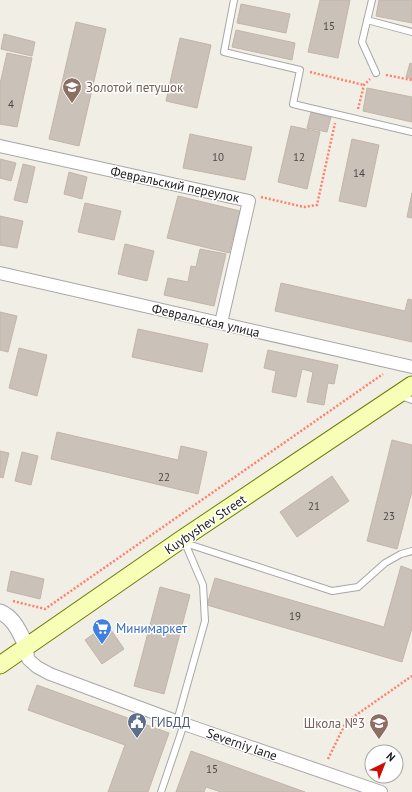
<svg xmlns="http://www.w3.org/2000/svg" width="412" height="792" viewBox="0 0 412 792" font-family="'PT Sans',sans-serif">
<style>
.building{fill:#cac1b8;stroke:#c4b5a7}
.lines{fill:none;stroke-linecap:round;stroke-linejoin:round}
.service-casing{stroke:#a7a7a7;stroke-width:8}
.minor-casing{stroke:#a7a7a7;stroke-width:14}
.tertiary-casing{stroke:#a7a7a7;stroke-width:17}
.secondary-casing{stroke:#6a7e00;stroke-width:19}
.path{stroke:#ff8169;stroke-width:2.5;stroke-dasharray:2 2;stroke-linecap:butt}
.service{stroke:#fff;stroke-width:6}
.minor{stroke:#fff;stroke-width:12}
.tertiary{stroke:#fff;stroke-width:15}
.secondary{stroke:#f7ffb6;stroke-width:17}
.labels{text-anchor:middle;stroke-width:3;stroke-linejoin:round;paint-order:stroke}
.number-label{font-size:11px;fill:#4a4846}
.education-label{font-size:13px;fill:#785e54;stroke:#fff;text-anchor:start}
.street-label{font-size:13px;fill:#202020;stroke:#fff}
.shop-label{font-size:13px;fill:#366cbe;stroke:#fff;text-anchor:start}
.service-label{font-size:13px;fill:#4e5e75;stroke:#fff;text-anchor:start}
</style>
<rect width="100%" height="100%" fill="#f1eee6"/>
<!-- building -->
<path class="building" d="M320,0H350L338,58L308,52Z
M379,0H412V23L376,16Z
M241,4L290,14L286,33L237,23Z
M76,22L106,29L79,146L49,139Z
M236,30L295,43L292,60L232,47Z
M4,34L35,42L32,56L1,49Z
M180,38L211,45L197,108L166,101Z
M7,53L32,58L17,127L0,124V84Z
M410,63L412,64V79L406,77Z
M367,88L412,97V122L363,111Z
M311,112L331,117L327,132L307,128Z
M291,126L320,132L307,189L278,182Z
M190,134L252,147L245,180L183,168Z
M352,139L379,145L366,207L339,201Z
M0,159L16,163L11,181L0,178Z
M23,164L35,167L27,203L14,200Z
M69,172L87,177L82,199L64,194Z
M412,193V218L407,217Z
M178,196L240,211L229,253L167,238Z
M85,203L121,211L114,240L78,232Z
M0,216L23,221L17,248L0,245Z
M125,244L154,251L147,281L118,274Z
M200,249L226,254L214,306L164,295L168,278L188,282L191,266L196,267Z
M281,283L405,311L408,299L412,300V342L275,311Z
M0,312L17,316L8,352L0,350Z
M138,329L208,344L202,372L132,357Z
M19,348L47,355L37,396L9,388Z
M268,350L338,365L334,384L328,383L324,405L307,402L313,372L302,369L296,397L272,392L276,371L264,368Z
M57,432L178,460L181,446L207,452L198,494L51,459Z
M392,440L412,445V491L397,549L367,541Z
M0,451L9,453L3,478L0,477Z
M22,452L38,456L31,485L15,481Z
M332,476L349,501L297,537L280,512Z
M401,566L412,570V628L402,662L207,605L215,578L384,627Z
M11,571L44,579L40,599L7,591Z
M160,587L190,595L164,694L134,686Z
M107,624L124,649L102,664L85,640Z
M37,685L169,733L148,792H108L125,745L28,710Z
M191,751L305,792H221L206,787L204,792H176Z"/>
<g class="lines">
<!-- service casing -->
<g class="service-casing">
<path id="service" d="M234,0L224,52L300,70L293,104L412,132
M372,0L362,42L376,73
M367,20L412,32
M400,396L412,400
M185,543L332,591L358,587L385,563L401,554L412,551
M177,721L205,621L203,585L185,543
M161,792L184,724"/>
</g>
<!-- minor casing -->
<g class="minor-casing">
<path id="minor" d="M0,146L249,201L221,323
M0,273L412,367
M27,647L28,659L37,667L50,674L184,724L381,792"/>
</g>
<!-- tertiary casing -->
<g class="tertiary-casing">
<path id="tertiary" d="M0,612C15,618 20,634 27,647"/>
</g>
<!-- secondary casing -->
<g class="secondary-casing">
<path id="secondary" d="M0,665L182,539L412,385"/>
</g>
<!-- path -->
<path class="path" d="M310,72L364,85
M386,75L412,80
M358,109L364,85L370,79
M261,197L304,207L317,205L335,123
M13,601L45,609L383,374
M328,759L346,722L412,676"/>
<!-- service -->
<use href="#service" class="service"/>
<!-- minor -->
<use href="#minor" class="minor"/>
<!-- tertiary -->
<use href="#tertiary" class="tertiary"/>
<!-- secondary -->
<use href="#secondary" class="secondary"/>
</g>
<!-- icons -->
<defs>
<g id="school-pin" transform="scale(1)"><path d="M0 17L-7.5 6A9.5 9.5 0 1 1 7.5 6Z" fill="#8d6e63" stroke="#fff"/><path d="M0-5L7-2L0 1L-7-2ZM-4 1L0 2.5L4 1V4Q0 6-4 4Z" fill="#fff"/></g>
<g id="supermarket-pin" transform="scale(1)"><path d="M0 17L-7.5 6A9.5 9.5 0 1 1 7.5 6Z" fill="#3f7fe0" stroke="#fff"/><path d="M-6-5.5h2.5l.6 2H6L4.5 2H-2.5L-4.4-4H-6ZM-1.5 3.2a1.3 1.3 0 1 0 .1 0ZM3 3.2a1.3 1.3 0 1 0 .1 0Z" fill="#fff"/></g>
<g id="civic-pin" transform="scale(1)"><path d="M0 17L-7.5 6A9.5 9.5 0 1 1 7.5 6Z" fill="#5c6f8a" stroke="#fff"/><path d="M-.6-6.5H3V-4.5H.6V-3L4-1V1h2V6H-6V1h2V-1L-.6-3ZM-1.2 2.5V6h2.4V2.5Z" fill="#fff"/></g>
</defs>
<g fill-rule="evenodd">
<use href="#school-pin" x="72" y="87"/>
<use href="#supermarket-pin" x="102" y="628"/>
<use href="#civic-pin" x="137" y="722"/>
<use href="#school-pin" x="379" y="723"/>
</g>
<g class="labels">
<!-- number labels -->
<g class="number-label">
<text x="329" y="30">15</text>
<text x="11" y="108">4</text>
<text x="218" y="161">10</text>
<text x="299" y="161">12</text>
<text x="359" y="177">14</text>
<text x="164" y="481">22</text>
<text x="314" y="510">21</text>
<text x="389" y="520">23</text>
<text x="295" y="620">19</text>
<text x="212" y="773">15</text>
</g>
<!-- education labels -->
<g class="education-label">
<text x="86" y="92">Золотой петушок</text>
<text x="365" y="728" text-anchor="end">Школа №3</text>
</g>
<!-- street labels -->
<g class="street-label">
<text transform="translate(175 184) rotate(12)" y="5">Февральский переулок</text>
<text transform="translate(206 320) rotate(13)" y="5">Февральская улица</text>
<text transform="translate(205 524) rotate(-34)" y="5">Kuybyshev Street</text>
<text transform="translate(242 744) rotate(19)" y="5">Severniy lane</text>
</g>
<!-- shop labels -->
<g class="shop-label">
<text x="116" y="633">Минимаркет</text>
</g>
<!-- service labels -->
<g class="service-label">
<text x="151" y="727">ГИБДД</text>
</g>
</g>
<!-- north arrow -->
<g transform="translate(384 764) rotate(43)"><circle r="19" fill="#ffffff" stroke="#a6a6a6"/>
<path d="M0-3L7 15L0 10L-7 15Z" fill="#d00b00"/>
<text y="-6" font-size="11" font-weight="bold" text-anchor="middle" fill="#202020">N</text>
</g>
</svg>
